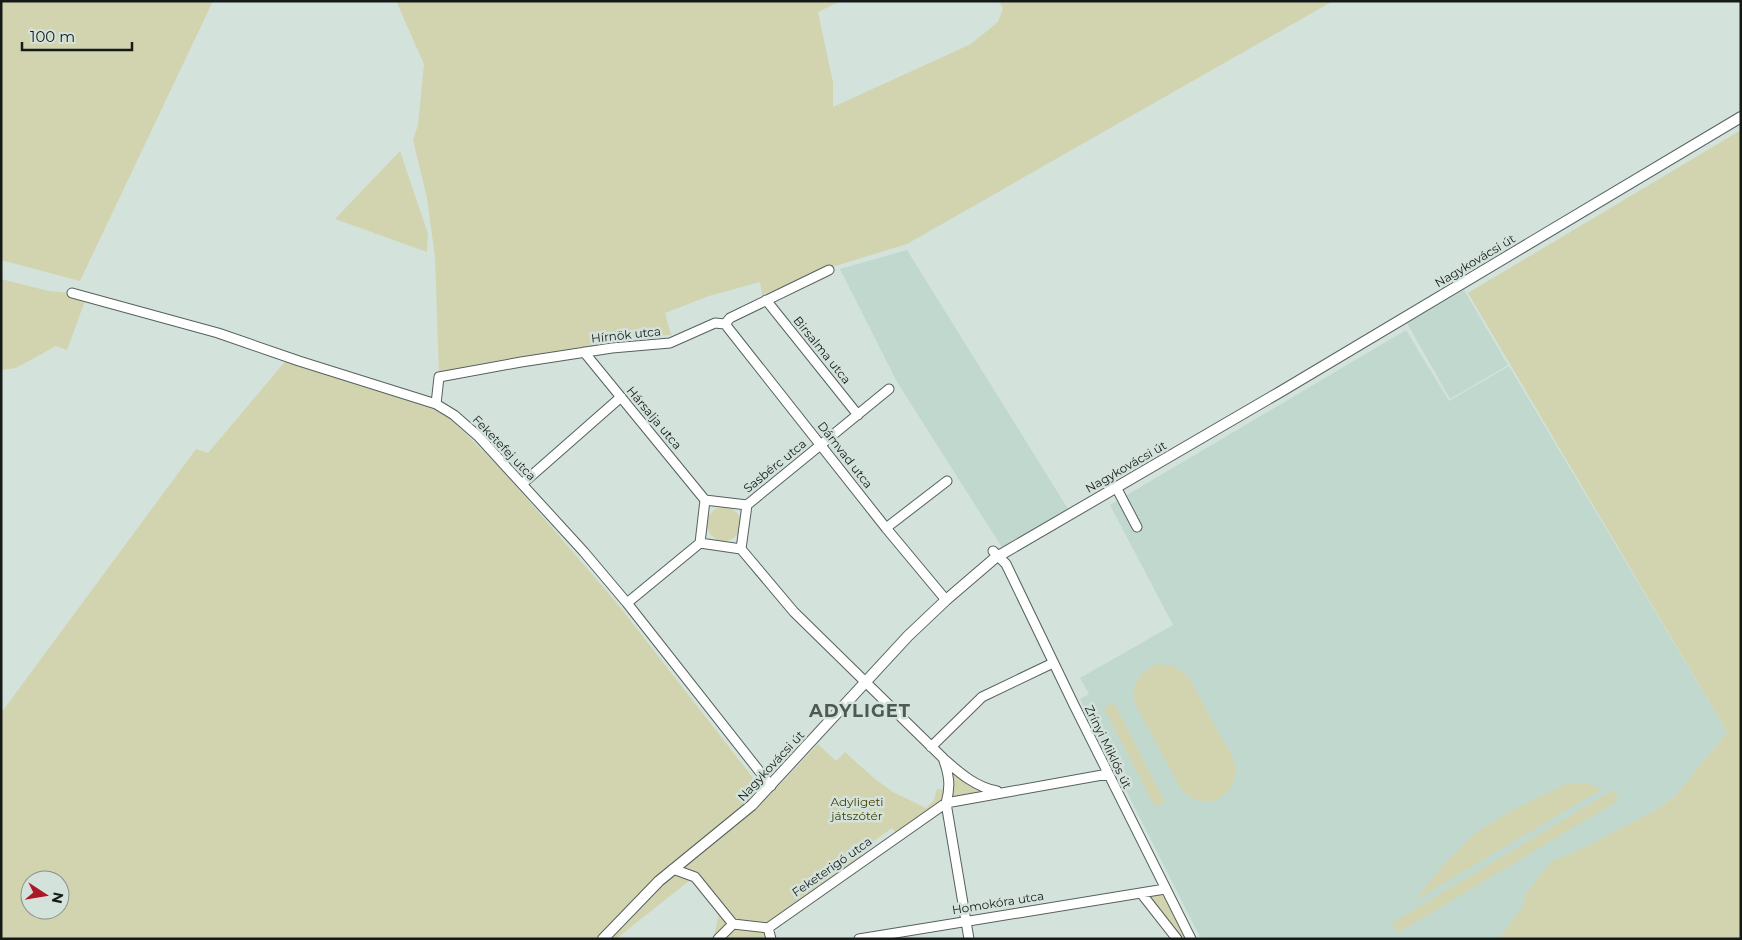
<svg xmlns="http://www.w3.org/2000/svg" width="1742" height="940" viewBox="0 0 1742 940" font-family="Montserrat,sans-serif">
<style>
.built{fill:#c1d8cf}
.green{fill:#d2d4b0;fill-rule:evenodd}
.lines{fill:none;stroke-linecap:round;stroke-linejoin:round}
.minor-casing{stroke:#55615c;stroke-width:11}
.tertiary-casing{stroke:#55615c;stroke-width:12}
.minor{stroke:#fff;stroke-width:9}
.tertiary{stroke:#fff;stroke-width:10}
.labels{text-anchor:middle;stroke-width:5;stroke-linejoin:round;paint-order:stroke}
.street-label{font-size:12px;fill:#151a18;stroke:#d4e2dc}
.park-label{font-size:12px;fill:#3e3f01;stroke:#d4e2dc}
.district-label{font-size:18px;font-weight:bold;letter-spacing:1px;fill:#4d5954;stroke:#d4e2dc}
</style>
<rect width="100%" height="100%" fill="#d4e2dc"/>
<!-- built -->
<path class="built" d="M907,250L1068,509L1003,549L897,382L840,269Z
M1464,290L1508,365L1450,399L1407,323Z
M1406,330L1449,401L1509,366L1727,732L1675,796L1654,811L1560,860L1501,939H1201L1080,699L1089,694L1080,678L1173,625L1110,505Z"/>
<!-- green -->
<path class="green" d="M1,1H213L80,281L1,260Z
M396,1H841L818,12L833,82V107L971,44L998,22L1003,8L999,1H1333L907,244L832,267L762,295L760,282L709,296L665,313L671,335L627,338L584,352L439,377L435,257L427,198L413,140L418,125L424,64Z
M1741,130V939H1500L1502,934L1524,905L1525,894L1552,861L1573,853L1654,811L1675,796L1727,732L1468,293Z
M400,151L428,234L427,252L335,219Z
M1,279L49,291L72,293L86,298L67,350L56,346L16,368L1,370Z
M288,358L436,404L503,471L616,602L768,797L818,744L836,761L845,752L875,779L893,792L926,808L934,800L937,789L945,790L944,796L940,801L896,833L892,828L859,852L863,857L768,923L734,919L694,877L616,939H1V713L196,449L208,453ZM30,880H60V910H30Z
M707 524a17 17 0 1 1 34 0a17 17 0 1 1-34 0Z
M1158,664C1172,664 1180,669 1190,679C1200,699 1211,718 1221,737C1225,745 1231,753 1234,761C1240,778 1229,797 1212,801C1200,804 1189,798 1181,789L1137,708C1128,687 1138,672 1158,664Z
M1114,703L1165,802L1155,807L1104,708Z
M953,772L982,790V792L981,793L952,799Z
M1569,783L1588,784L1602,789L1414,901C1434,876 1460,843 1486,826C1512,809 1541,796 1569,783Z
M1613,790L1619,800L1398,933L1392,923Z
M1165,892L1187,936L1180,938L1149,896Z
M719,913L728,924L715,938L714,937Z
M737,927L764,930L767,939H725Z"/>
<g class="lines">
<!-- minor casing -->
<g class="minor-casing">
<path id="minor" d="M72,293L218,333L299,361L436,404L454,415L478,436L584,552L627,603L771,786
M766,300L858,415
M725,324L886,528L946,600
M584,352L705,500
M436,404L439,377L521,362L612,348L670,343L715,323L725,324L730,318L829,270
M522,484L621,397
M1116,487L1137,527
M705,500L700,543L741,549
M705,500L747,505
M747,505L889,389
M886,528L947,481
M741,549L794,612L943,758C949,774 951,786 946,803L969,939
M741,549L747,505
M993,551L1006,564L1074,705L1191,939
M627,603L700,543
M931,747L982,697L1053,663
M945,760C961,774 976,787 997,791
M673,869L695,877L733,924
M1141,893L1177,939
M768,928L771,939
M718,939L733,924L768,928L946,803L1108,774
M859,939L1165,889"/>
</g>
<!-- tertiary casing -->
<g class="tertiary-casing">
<path id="tertiary" d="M603,939L659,881L752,805L908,636L946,600L995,558L1280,392L1741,117"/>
</g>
<!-- minor -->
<use href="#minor" class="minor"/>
<!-- tertiary -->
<use href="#tertiary" class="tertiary"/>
</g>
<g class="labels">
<!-- street labels -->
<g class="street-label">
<text transform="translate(1475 261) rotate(-31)" y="4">Nagykovácsi út</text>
<text transform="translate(626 335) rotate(-6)" y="4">Hírnök utca</text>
<text transform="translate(822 350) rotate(51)" y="4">Birsalma utca</text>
<text transform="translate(654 418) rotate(50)" y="4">Hársalja utca</text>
<text transform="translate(504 448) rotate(46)" y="4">Feketefej utca</text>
<text transform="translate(845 455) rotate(52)" y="4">Dámvad utca</text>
<text transform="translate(775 466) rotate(-39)" y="4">Sasbérc utca</text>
<text transform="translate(1126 467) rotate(-30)" y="4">Nagykovácsi út</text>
<text transform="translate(1108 747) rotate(64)" y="4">Zrínyi Miklós út</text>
<text transform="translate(771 766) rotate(-47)" y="4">Nagykovácsi út</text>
<text transform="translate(832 867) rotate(-35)" y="4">Feketerigó utca</text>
<text transform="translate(998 903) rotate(-9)" y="4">Homokóra utca</text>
</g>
<!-- park labels -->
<g class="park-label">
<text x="857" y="806">Adyligeti<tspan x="857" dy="14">játszótér</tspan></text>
</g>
<!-- district labels -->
<g class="district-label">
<text x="860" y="717">ADYLIGET</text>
</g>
</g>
<!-- border -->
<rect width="1742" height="940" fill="none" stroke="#151a18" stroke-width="5"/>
<!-- north arrow -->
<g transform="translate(45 895) rotate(102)"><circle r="24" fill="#d4e2dc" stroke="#88928e"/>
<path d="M0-4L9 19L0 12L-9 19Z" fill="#ac1827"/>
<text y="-8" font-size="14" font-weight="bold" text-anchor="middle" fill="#151a18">N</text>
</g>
<!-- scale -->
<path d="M22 42v8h110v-8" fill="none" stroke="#151a18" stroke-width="2.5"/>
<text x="30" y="42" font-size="15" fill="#151a18" stroke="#d4e2dc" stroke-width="4" paint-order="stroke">100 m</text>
</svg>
